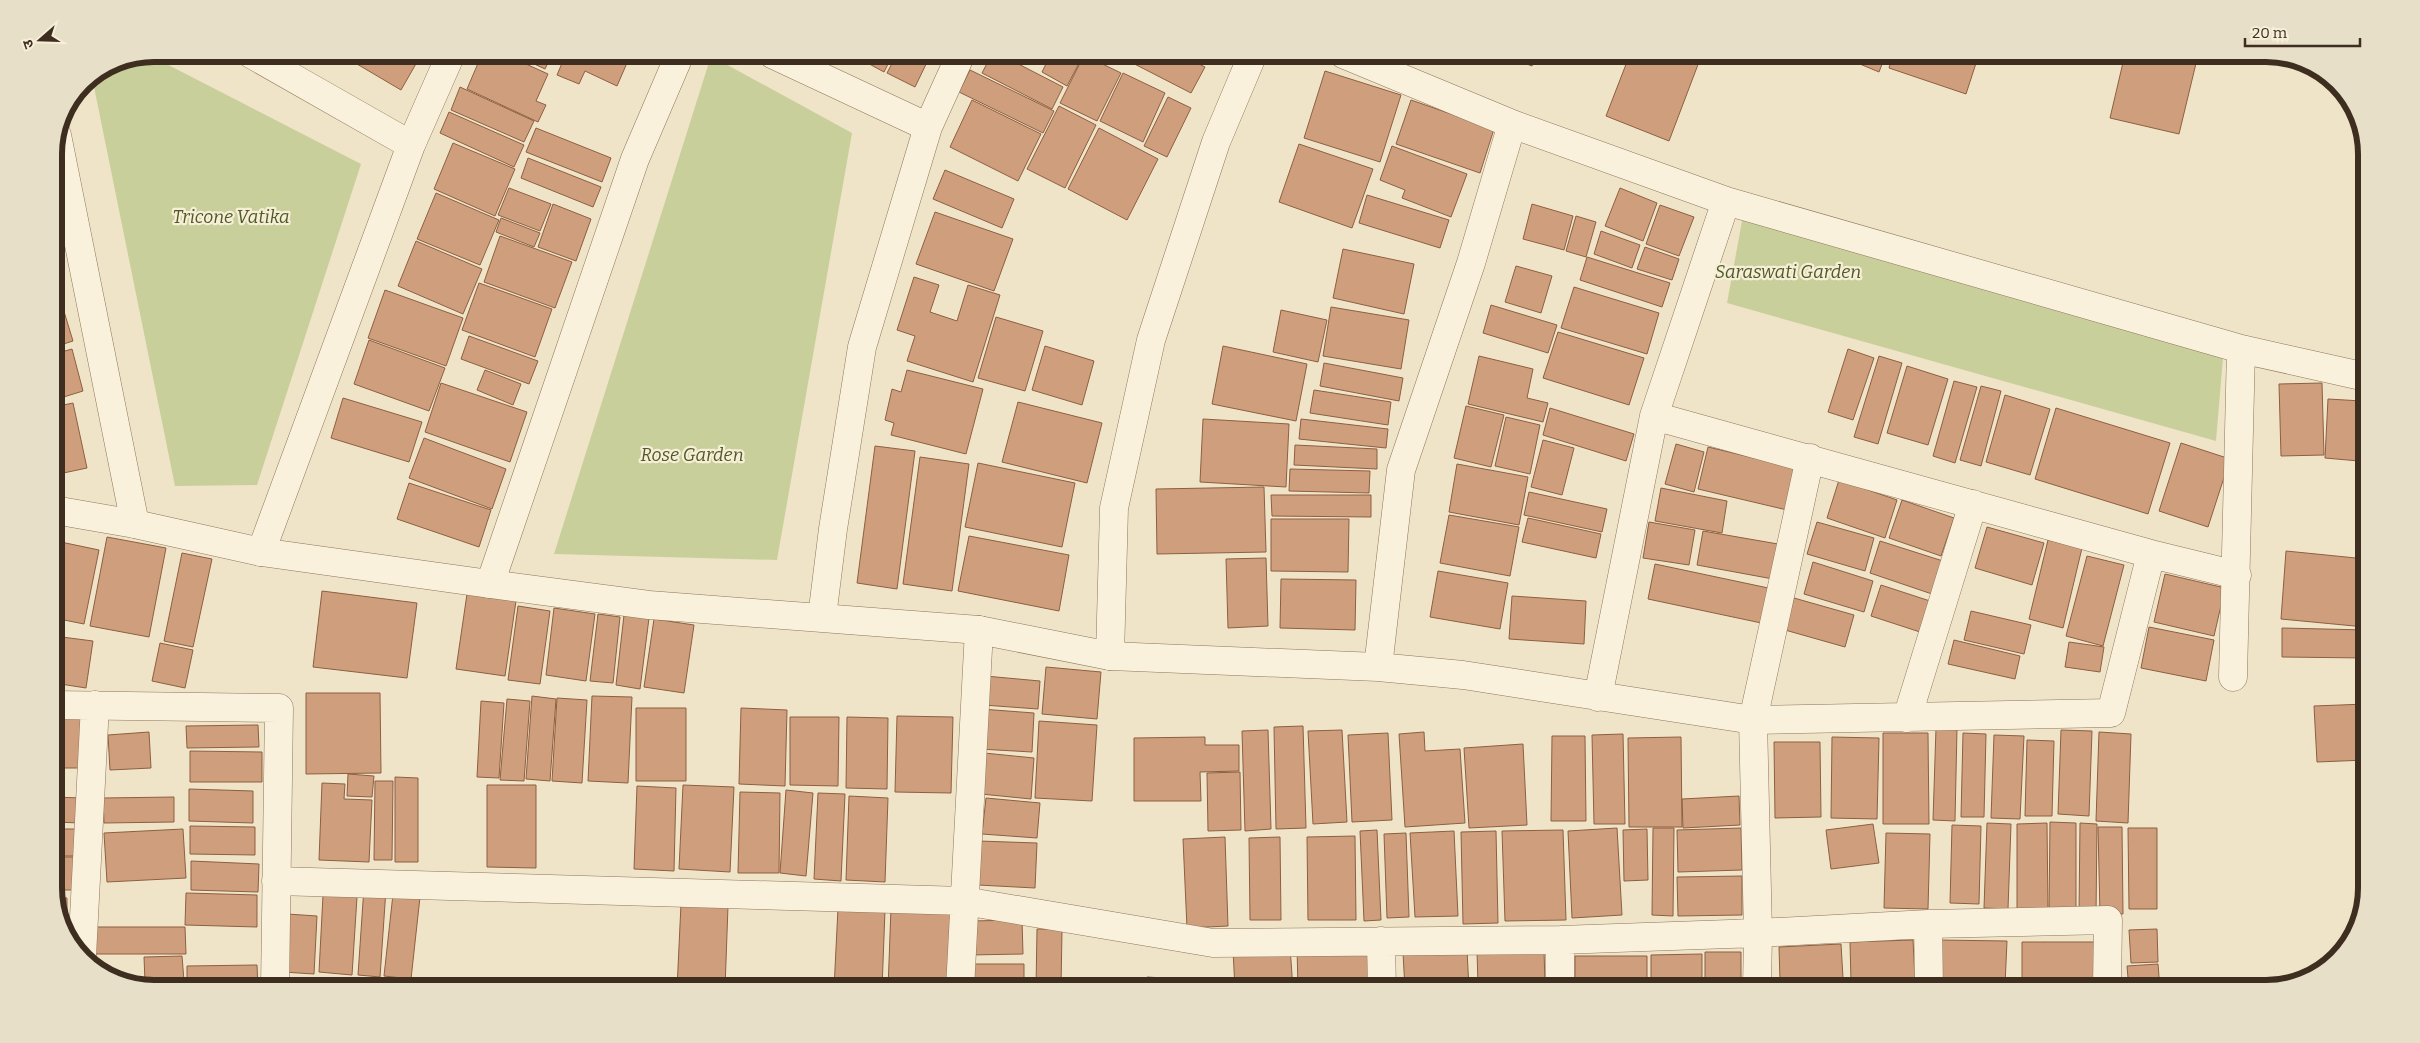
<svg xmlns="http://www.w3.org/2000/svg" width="2420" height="1043" viewBox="0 0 2420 1043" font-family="Bitter,'Noto Sans Devanagari',serif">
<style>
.green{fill:#c9cf9b}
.building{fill:#cf9f7d;stroke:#8d5f41}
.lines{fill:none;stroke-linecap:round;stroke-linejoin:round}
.minor-casing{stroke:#8d765c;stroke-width:29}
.tertiary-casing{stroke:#8d765c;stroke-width:29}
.minor{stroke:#faf1dc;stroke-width:28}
.tertiary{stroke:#faf1dc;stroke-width:28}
.labels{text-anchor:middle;stroke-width:4.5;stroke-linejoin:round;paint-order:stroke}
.park-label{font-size:18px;font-style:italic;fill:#4d5a26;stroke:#f7eed8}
.rim{fill:none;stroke:#3d2e20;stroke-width:6}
</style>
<rect width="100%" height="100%" fill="#f0e4c8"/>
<!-- green -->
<path class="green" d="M149,55L361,164L257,485L175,486L92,77L116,61Z
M711,56L852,133L777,560L554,554Z
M1744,210L2223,358L2216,441L1727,303Z"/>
<!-- building -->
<path class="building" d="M340,54H420L421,55L401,90Z
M482,54H504L548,74L536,101L546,105L538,122L467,89Z
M513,54H552L545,69Z
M566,54H626L630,56L617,86L585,71L579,84L557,75Z
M866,54H893L884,72L862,60Z
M897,54H931L915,87L887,73Z
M992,54H999L1063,87L1052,109L982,73Z
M1051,54H1084L1067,86L1042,72Z
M1115,54H1179L1205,67L1191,93Z
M1501,54H1537L1532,66Z
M1630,54H1702L1669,141L1606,116Z
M1836,54H1886L1879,72Z
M1893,54H1979L1966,94L1889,68Z
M2125,54L2198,55L2179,134L2110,118Z
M1084,55L1121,73L1097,121L1060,103Z
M970,70L1054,111L1043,133L959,92Z
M1325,71L1401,95L1380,162L1304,138Z
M1123,73L1165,93L1143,142L1100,121Z
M460,87L534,121L524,142L451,110Z
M1168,97L1191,108L1167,157L1144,146Z
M972,100L1041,134L1018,181L950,147Z
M1411,100L1494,129L1480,173L1396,144Z
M1059,106L1096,125L1065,188L1027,169Z
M449,112L524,145L514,167L440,133Z
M536,128L611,158L602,182L526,152Z
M1099,128L1158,159L1127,220L1068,189Z
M453,143L515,169L495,216L434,189Z
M1299,144L1373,169L1352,228L1279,202Z
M1392,146L1467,174L1451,217L1402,198L1405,190L1380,180Z
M528,158L601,187L593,207L521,178Z
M945,170L1014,199L1002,228L933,199Z
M509,188L551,204L540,231L498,215Z
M1620,188L1657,203L1643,241L1605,226Z
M436,193L499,220L480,265L417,239Z
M1367,195L1449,220L1440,248L1359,223Z
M553,204L591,219L576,261L538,247Z
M1532,204L1573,216L1564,250L1523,239Z
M1660,205L1694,217L1679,256L1646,244Z
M935,212L1013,239L994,291L916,264Z
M1576,216L1596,222L1586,257L1566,251Z
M501,218L540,233L534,247L496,232Z
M1601,231L1640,245L1632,268L1594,254Z
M500,236L572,262L555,308L484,282Z
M416,241L482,269L463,314L398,286Z
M1645,247L1679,259L1672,280L1637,269Z
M1343,249L1414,264L1404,314L1333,298Z
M54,256L62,287L54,289Z
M1587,257L1670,283L1662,307L1580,280Z
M1516,266L1552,276L1541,313L1505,302Z
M914,277L939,285L930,312L957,321L968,285L1000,295L973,382L907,361L915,336L897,330Z
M479,283L552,309L535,357L462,330Z
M1574,287L1659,313L1647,354L1561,328Z
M385,290L463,318L446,366L368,338Z
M59,295L73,341L54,347V296Z
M1491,305L1557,325L1548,353L1483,333Z
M1331,307L1409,320L1401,369L1323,356Z
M1281,310L1327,320L1318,362L1273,352Z
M996,317L1043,331L1025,391L978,378Z
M1558,332L1644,358L1629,405L1543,378Z
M469,336L538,361L529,384L461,359Z
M369,340L445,368L429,411L354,384Z
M1045,346L1094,361L1082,405L1032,390Z
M1223,346L1307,364L1296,421L1212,404Z
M72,349L83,391L54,400V354Z
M1848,349L1874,358L1853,420L1828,412Z
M1479,356L1533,369L1527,398L1548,403L1543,422L1468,404Z
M1879,356L1902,363L1878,444L1854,437Z
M1324,363L1403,378L1399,401L1320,386Z
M1907,366L1948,379L1928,445L1887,433Z
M485,370L521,384L513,405L477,390Z
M907,370L983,389L966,454L891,435L894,423L885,420L892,389L901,392Z
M1954,381L1977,387L1955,463L1933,456Z
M441,383L527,412L510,462L425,432Z
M2322,383L2324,455L2281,456L2279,384Z
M1981,386L2001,391L1981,466L1960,460Z
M1314,390L1391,402L1388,425L1310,413Z
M2005,395L2050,409L2030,475L1986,462Z
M343,398L422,422L409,462L331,438Z
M2328,399L2362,401L2359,461L2325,458Z
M1018,402L1102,423L1087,483L1002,462Z
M73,403L87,468L54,475V407Z
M1466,406L1504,415L1491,467L1454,458Z
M1550,408L1634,434L1626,461L1543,435Z
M2056,408L2170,443L2148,514L2035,479Z
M1506,417L1540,425L1530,474L1495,466Z
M1203,419L1289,424L1286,487L1200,482Z
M1301,419L1388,429L1386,448L1299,439Z
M424,438L506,469L492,509L409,478Z
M1543,440L1574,448L1562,495L1531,487Z
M2181,443L2230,459L2208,527L2159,511Z
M1676,444L1704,452L1694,492L1665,484Z
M1295,445L1377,449V469L1294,465Z
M875,446L915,451L897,589L857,583Z
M1708,447L1796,468L1787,510L1698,489Z
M920,457L969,464L952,591L903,584Z
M978,463L1075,483L1062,547L965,527Z
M1457,464L1528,477L1519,525L1449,512Z
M1290,469L1370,471L1369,493L1289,491Z
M1839,480L1897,500L1885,538L1827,518Z
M409,483L491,510L479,547L397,519Z
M1264,487L1266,552L1157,554L1156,489Z
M1661,488L1727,501L1722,533L1655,521Z
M1529,492L1607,509L1602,532L1524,515Z
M1271,495H1371V517L1272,516Z
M1902,500L1954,518L1941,556L1889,538Z
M1449,515L1519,527L1510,576L1440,563Z
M1528,518L1601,534L1596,558L1522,542Z
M1271,519H1349L1348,572L1271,571Z
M1649,522L1695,530L1689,565L1643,558Z
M1817,522L1874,538L1865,571L1807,554Z
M1987,527L2044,543L2032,585L1975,568Z
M1703,531L1778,544L1773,579L1697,565Z
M969,536L1069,555L1059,611L958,591Z
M107,537L166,548L149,637L90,626Z
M2048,540L2082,548L2063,628L2029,619Z
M56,541L99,550L84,624L54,618V554Z
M1880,541L1943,561L1932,594L1870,573Z
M2286,551L2366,559L2365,627L2281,619Z
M182,553L212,559L193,647L164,641Z
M2087,556L2124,565L2103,646L2066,636Z
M1266,558L1268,626L1228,628L1226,559Z
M1813,562L1873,581L1864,612L1804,594Z
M1655,564L1773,589L1766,624L1648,599Z
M1438,571L1508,583L1500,629L1430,617Z
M2165,574L2225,588L2214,636L2154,622Z
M1281,579L1356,580L1355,630L1280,628Z
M1881,585L1930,601L1920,632L1871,616Z
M322,591L417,603L407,678L313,667Z
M467,594L516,601L505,676L456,669Z
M1512,596L1586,601L1584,644L1509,639Z
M1794,598L1854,615L1845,647L1785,630Z
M518,606L550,611L540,684L508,680Z
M554,608L595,614L586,681L546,675Z
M1971,611L2031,625L2024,654L1964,640Z
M598,614L620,617L613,683L590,681Z
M624,615L649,618L640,689L616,685Z
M654,619L694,625L684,693L644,687Z
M2149,627L2214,640L2206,681L2141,668Z
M2282,628L2366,630V658L2282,657Z
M54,636L93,641L86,688L54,683Z
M1954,640L2020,656L2015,679L1948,664Z
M2069,642L2104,647L2100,672L2065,667Z
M160,643L193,650L185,688L152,681Z
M1046,667L1101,672L1097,719L1042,714Z
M985,676L1040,681L1038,709L983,705Z
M306,693H380L381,773L306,774Z
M532,696L556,699L550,781L526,779Z
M592,696L632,697L628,783L588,781Z
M557,698L587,700L582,783L552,781Z
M507,699L530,701L524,781L500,780Z
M481,701L504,703L499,778L477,777Z
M2366,704V760L2317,762L2314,706Z
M636,708H686V781H636Z
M741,708L787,710L785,786L739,784Z
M981,709L1034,713L1032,752L979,749Z
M897,716L953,717L951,793L895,792Z
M790,717H839L838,786L790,785Z
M847,717L888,718L887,789L846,788Z
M54,718H86V768H54Z
M1039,721L1097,725L1092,801L1035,798Z
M258,725L259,747L187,748L186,726Z
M1303,726L1306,828L1276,829L1274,727Z
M1936,728H1957L1955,821L1933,820Z
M1268,730L1271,829L1245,831L1242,731Z
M1342,730L1347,822L1313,824L1308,731Z
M2061,730L2092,731L2089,816L2058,814Z
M149,732L151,768L110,770L108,735Z
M1424,732L1425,751L1460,749L1465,823L1405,827L1399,734Z
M2099,732L2131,734L2128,823L2096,821Z
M1388,733L1392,820L1352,822L1348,735Z
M1883,733H1928L1929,824H1883Z
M1963,733L1986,734L1984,817H1961Z
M1623,734L1625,824H1594L1592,735Z
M1994,735L2024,736L2020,819L1991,818Z
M1552,736H1585L1586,821H1551Z
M1205,737V745H1239V771L1200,772L1201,801H1134V738Z
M1681,737L1682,827H1629L1628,738Z
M1832,737L1879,738L1877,819L1831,818Z
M2027,740L2054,741L2052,816H2025Z
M1774,742H1820L1821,817L1775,818Z
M1523,744L1527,825L1469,828L1464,748Z
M190,751L262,752V782H190Z
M984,753L1034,758L1031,799L981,794Z
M1240,772L1241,830L1208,831L1207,773Z
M348,774L374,776L372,797L347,796Z
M395,777L418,778V862H395Z
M375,781H393L392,860H374Z
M322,783L345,784L344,799L372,800L369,862L319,860Z
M487,785H536V868L487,867Z
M683,785L734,787L730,872L679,869Z
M637,786L676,788L674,871L634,869Z
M189,789L253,791V823L189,821Z
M786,790L813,793L806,876L780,873Z
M740,792L780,793L779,873H738Z
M818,793L845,794L841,881L814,879Z
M849,796L888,798L885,882L846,880Z
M1739,796L1740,825L1683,828L1682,799Z
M54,797L81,798L80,823L54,822Z
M174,797V822L104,823L103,798Z
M986,798L1040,803L1037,838L982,834Z
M2050,822L2076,823V913H2049Z
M1987,823L2011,824L2008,909L1984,908Z
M2047,823L2048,911H2017V824Z
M2080,823L2097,824L2096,915L2079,914Z
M1873,824L1879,863L1831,869L1826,830Z
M1952,825L1981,826L1979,904L1950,903Z
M190,826L255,827V855L190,854Z
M2098,827H2122L2123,914H2100Z
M1617,828L1622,915L1572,918L1568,831Z
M1653,828H1674L1673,916L1652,915Z
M1741,828L1742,870L1678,872L1677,830Z
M2128,828H2157V909H2129Z
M54,829H81V856H54Z
M183,829L186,878L107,882L104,833Z
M1647,829L1648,880L1624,881L1623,830Z
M1377,830L1381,920L1364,921L1360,831Z
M1563,830L1566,920L1505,921L1502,831Z
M1454,831L1458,916L1415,917L1410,833Z
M1496,831L1498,923L1463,924L1461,832Z
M1406,833L1409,917L1387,918L1384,834Z
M1886,833L1930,834L1928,909L1884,908Z
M1355,836L1356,920H1308L1307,837Z
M1225,837L1228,926L1187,928L1183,839Z
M1280,837L1281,920H1250L1249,838Z
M979,841L1037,843L1035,888L978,885Z
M54,857H75V890H54Z
M191,861L259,864L258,892L191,890Z
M1742,876V915L1678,916L1677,877Z
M364,887L386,889L380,977L358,975Z
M186,893L257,895V927L185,925Z
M393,894L420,897L411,979L384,976Z
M323,895L357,897L352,975L319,972Z
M55,898H67V931Z
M681,904L728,906L725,989H677Z
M838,908L885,910L882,989H834Z
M891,908L954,911L951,989H888Z
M287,914L317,916L314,974L283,972Z
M1022,920L1023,954L969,955V921Z
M93,927H185L186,954H94Z
M1037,929H1062L1061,989H1036Z
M2157,929L2158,962L2131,963L2129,930Z
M1913,940L1915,980L1851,982L1850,942Z
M1939,940L2007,941L2005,985L1939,984Z
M2022,942H2094V989H2022Z
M1841,944L1843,978L1780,981L1779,947Z
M1290,947L1293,989H1235L1233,950Z
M1297,947H1369L1370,989H1298Z
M1467,950L1469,989H1405L1403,953Z
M1544,950L1545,984L1478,985L1477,951Z
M1705,952H1741V989H1705Z
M1702,954V989H1651V955Z
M182,956L184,981L145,982L144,957Z
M1575,956H1647V989H1575Z
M969,964H1024V989H969Z
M2158,964L2160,989H2129L2127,966Z
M257,965L258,989H187V966Z
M1147,977L1196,980V989H1146Z
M1843,981L1844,989H1771V983Z
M394,982L464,988V989H394Z
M1916,982V989H1850L1849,983Z
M295,984L344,987V989H294Z
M565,984L616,986L615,989H565Z
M519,985L559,986V989H519Z"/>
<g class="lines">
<!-- minor casing -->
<g class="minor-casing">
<path id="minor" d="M251,54L411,145
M772,54L928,127
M1343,54L1512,124L1726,201L2241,349L2366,377
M57,135L135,524
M1654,416L2151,554L2237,575
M261,552L411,145L451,54
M490,584L635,159L680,54
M822,617L833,529L862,347L928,127L961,54
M1110,656L1378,667L1463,675L1753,720L2111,713L2151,554
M1378,667L1401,470L1471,263L1512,124
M2233,677L2241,349
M1598,697L1654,416L1726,201
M54,705L279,708L275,989
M1907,718L1973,504
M276,881L964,901L1213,943L1560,940L1758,933L1928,924L2108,920L2107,989
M1928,924L1929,989
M1560,940V989
M1381,941L1382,989
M82,956L95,705
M960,989L979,630
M1757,989L1758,933L1753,720L1810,458"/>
</g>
<!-- tertiary casing -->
<g class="tertiary-casing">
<path id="tertiary" d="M54,510L135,524L261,552L490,584L649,605L979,630L1110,656L1114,508L1151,340L1216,142L1253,54"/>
</g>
<!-- minor -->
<use href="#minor" class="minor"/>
<!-- tertiary -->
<use href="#tertiary" class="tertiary"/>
</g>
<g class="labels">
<!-- park labels -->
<g class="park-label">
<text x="231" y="223">Tricone Vatika</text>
<text x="1788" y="278">Saraswati Garden</text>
<text x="692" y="461">Rose Garden</text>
</g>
</g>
<!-- crop -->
<path d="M0 0H2420V1043H0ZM154 62H2266A92 92 0 0 1 2358 154V888A92 92 0 0 1 2266 980H154A92 92 0 0 1 62 888V154A92 92 0 0 1 154 62Z" fill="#e8dfc9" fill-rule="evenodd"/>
<path class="rim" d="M154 62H2266A92 92 0 0 1 2358 154V888A92 92 0 0 1 2266 980H154A92 92 0 0 1 62 888V154A92 92 0 0 1 154 62Z"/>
<!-- north arrow -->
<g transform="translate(40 40) rotate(250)" stroke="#f7eed8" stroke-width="4" paint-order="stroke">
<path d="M0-4L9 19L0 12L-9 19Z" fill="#3d2e20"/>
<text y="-8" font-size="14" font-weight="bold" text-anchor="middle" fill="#3d2e20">उ</text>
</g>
<!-- scale -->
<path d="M2245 38v8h115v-8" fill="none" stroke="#3d2e20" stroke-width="2.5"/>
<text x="2252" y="38" font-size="15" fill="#3d2e20" stroke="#f7eed8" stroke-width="4" paint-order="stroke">20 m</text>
</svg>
